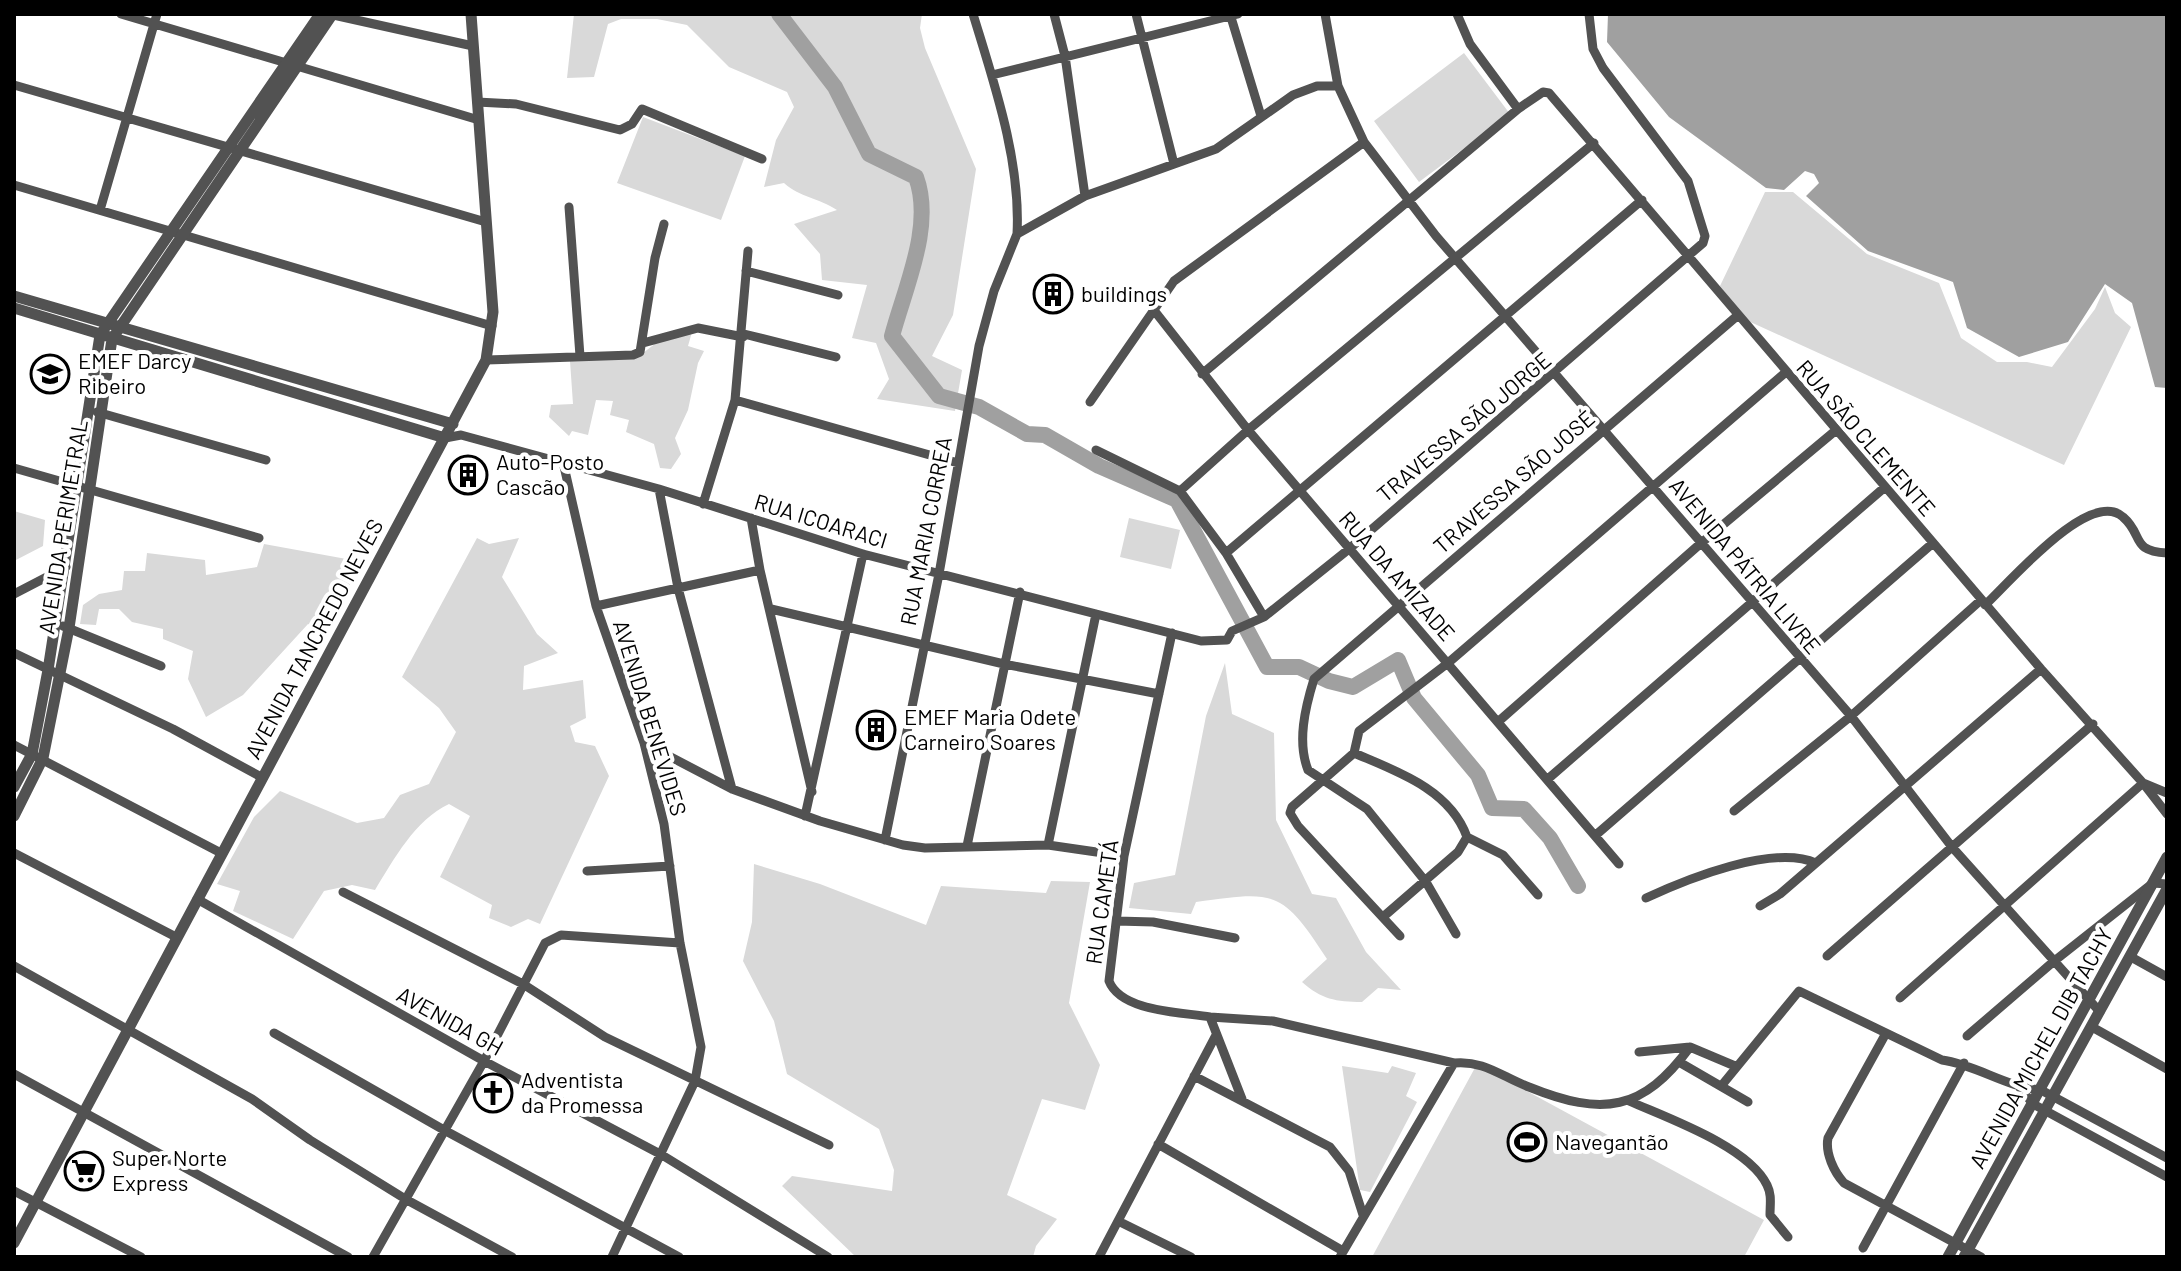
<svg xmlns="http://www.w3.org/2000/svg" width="2181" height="1271" viewBox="0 0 2181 1271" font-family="Barlow,sans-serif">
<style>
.green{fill:#d9d9d9}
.water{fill:#a0a0a0}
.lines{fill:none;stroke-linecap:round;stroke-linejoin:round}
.river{stroke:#a0a0a0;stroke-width:16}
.minor{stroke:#525252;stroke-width:9}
.tertiary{stroke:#525252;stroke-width:11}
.labels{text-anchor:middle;stroke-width:8;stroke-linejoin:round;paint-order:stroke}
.poi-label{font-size:22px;fill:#000;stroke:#fff;text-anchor:start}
.street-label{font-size:22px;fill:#000;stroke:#fff}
</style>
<rect width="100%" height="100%" fill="#fff"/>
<!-- green -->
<path class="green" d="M574,14H922L920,28L925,48L976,169L953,315L932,356L962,370L955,411L877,399L889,379L876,343L852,338L867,285L822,280L820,254L794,224L837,210C817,197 801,198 784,183L764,187L776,140L794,107L787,92L729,67L687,25L657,19H621L608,24L594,77L567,78Z
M1464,53L1510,114L1419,182L1374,121Z
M643,117L745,156L721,220L617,183Z
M1765,192H1793L1867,254L1939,283L1961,338L1997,362H2027L2052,367L2095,309L2105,287L2115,313L2131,327L2064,465L1746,320L1720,286Z
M692,332L688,346L704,351L698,363L688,410L675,438L681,454L671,469L660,468L654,444L626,432L629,420L610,415L613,401L596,400L588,435L572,431L569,436L549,417L551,405L573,404L570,361L638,357L661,339Z
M14,511L45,520L43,546L14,561Z
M1129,518L1180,530L1171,569L1120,557Z
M477,538L489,544L519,538L502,577L537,634L558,653L524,666L523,690L583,680L586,718L570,726L575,742L595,746L609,776L540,924L528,919L511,927L489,918L492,905L440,877L470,816L449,804C415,820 394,859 375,890L352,885L324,891L293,939L233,911L240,891L217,884L254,817L280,791L357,823L384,818L400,795L429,784L456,732L439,708L402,677Z
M264,544L363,562L323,631L308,624L243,695L206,717L188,679L193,651L163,639V629L132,622L119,609H99L96,625L80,624L83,605L99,594L122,590L124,571H145L147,553L205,560L206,575L257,567Z
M1225,663L1232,714L1274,733L1276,820L1312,894L1336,898L1366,952L1401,990L1378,988L1362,1002C1336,1002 1321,999 1302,982L1327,959C1282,889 1275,891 1196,902L1191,914L1129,908L1134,883L1175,875L1206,716Z
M754,864L820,884L926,925L941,886L1046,893L1051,881L1090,882L1069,1003L1100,1065L1085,1110L1042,1099L1007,1195L1057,1219L1036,1246L1033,1257H856L782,1186L792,1176L892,1191L894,1170L879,1129L787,1074L774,1021L743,961L752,922Z
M1477,1064L1764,1220L1744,1257H1372Z
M1342,1066L1388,1073L1392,1066L1416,1073L1406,1096L1417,1102L1370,1192L1360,1190Z"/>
<!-- water -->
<path class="water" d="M1608,14H2167V388L2155,387L2132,303L2105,284L2068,342L2019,357L1967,328L1953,282L1868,251L1806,196L1819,183L1814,174L1805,171L1784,190L1766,188L1669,117L1607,42Z"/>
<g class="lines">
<!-- river -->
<path class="river" d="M779,14L835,87L869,154L916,177C934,226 905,287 892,336L939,396L979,407L1027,434L1045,435L1099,466L1177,500L1267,667H1299L1329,681L1353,687L1398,660L1414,698L1478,775L1492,808L1524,809L1550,838L1578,886"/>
<!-- minor -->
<path class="minor" d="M121,14L479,120
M329,14L473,46
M973,14C994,83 1021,161 1017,234
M1054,14L1065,56L1085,196
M1136,14L1174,164
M1230,14L1261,116
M1325,14L1338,86L1364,142L1436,236L1851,716L1952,847L2100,1012
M1457,14L1470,44L1518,109
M992,75L1238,14
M14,85L486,222
M477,102L516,104L620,130L632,124L642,109L762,159
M14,185L492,326
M569,207L580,356
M100,210L157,14
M746,271L838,295
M1153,309L1248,430L1619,864
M744,334L836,357
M643,343L698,328L743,337
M486,360L633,355L640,352L655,258L664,224
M1202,374L1518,109L1543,92L1549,93L2041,669L2143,783L2167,793
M735,400L958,463
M1090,402L1174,281L1364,142
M97,412L266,460
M445,438L461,435L659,489L863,554L1201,641L1227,640L1232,631L1264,617L1349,549L1703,243L1705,236L1688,181L1603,68L1593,49L1589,14
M1096,450L1180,491L1226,553L1264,617
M563,462L596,606L644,743L664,824L680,943L701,1047L695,1081L612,1257
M14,468L259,538
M659,489L678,588L732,789
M1180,491L1248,430L1594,143
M703,504L735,400L748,251
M751,518L760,570L812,792
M1226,553L1642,200
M14,594L66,567
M1985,605C2009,583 2090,487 2123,517C2144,535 2130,551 2167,553
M596,606L760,570
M771,609L1004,664L1159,694
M63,626L161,666
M1172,633L1124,856L1109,981C1121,1012 1182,1012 1210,1017L1242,1099
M14,653L173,729L263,778
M1499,721L1700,544L1835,431
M644,743L732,789L820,821L903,845L925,848L1048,845L1124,856
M14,745L221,853
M1354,753C1396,771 1450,789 1467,837L1458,852L1383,917
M1549,778L1885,487
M1734,811L1851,716L1981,600
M805,816L863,554
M1597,834L1933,543
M1467,837L1503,855L1538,895
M885,840L939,574L979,346L994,291L1017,234L1085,196L1216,149L1293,95L1317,86H1338
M1048,845L1096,614
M967,846L1020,592
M14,853L176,937
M587,871L670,866
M343,892L523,984L605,1037L829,1145
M1646,898C1687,879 1773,844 1816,863
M197,899L484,1061L662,1155L828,1257
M1760,906L1780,894L2041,669
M1117,921L1153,922L1235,938
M1456,934L1426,882L1367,809L1308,770C1297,742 1305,708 1314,679L1737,316
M1400,936L1298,826L1290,813L1292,807L1354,753L1359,731L1448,663L1786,372
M1827,956L2093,724
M2131,957L2167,977
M14,966L252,1099L310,1140L407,1200L512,1257
M1900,998L2143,783L2167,814
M1210,1017L1273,1021L1454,1063C1484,1060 1502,1077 1529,1087C1603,1117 1643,1111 1690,1047
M2092,1027L2167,1069
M274,1033L444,1130L679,1257
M1885,1035L1828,1138C1825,1153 1834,1172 1844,1183L1981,1257
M1967,1036L2053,962L2153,883L2167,884
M1639,1052L1690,1047L1735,1066
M1679,1062L1748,1102
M14,1074L348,1257
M1194,1076L1330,1147L1349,1171L1363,1215
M1722,1085L1799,991L1942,1060C1977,1065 2006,1087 2041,1090L2167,1158
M2020,1088L2033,1104L2167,1177
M1629,1101C1667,1118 1748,1146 1767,1185C1772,1195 1770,1204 1770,1215L1788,1237
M1158,1144L1343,1251
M14,1191L141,1257
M1118,1221L1191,1257
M1863,1248L1964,1063
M373,1257L484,1061L545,943L561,935L680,943
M1099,1257L1216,1035
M1340,1257L1454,1063"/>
<!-- tertiary -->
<path class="tertiary" d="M14,296L453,424
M14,308L445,438
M14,787L32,754L48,670L100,335L320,14
M14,816L43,758L69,628L112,339L332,15
M14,1243L486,360L493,312L471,14
M1948,1257L2167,857
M1964,1257L2167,889"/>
</g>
<!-- icons -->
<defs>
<g id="building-ring" transform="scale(2)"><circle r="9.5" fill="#fff" stroke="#000" stroke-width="1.5"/><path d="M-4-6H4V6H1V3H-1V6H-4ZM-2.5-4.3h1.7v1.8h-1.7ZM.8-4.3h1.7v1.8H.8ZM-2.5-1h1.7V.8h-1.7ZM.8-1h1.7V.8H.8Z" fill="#000"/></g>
<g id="school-ring" transform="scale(2)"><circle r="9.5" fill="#fff" stroke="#000" stroke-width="1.5"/><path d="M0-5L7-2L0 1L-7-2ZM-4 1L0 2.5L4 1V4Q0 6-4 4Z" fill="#000"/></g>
<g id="church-ring" transform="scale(2)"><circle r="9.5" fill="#fff" stroke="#000" stroke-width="1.5"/><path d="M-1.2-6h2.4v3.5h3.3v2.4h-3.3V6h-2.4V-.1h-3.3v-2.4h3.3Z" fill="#000"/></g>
<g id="stadium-ring" transform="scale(2)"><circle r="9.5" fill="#fff" stroke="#000" stroke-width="1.5"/><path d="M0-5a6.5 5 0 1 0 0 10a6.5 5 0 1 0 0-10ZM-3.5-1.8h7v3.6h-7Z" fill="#000"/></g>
<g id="supermarket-ring" transform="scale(2)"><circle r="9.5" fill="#fff" stroke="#000" stroke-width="1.5"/><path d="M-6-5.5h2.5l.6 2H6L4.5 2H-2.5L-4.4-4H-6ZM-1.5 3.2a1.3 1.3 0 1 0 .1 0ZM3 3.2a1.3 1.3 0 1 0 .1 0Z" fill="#000"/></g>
</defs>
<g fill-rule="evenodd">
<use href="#building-ring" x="1053" y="294"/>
<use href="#school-ring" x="50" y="374"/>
<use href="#building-ring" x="468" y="475"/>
<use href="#building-ring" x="876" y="730"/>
<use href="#church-ring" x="493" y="1093"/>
<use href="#stadium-ring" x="1527" y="1142"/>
<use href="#supermarket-ring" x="84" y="1171"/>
</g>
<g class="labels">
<!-- poi labels -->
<g class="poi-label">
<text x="1081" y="302">buildings</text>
<text x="78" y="369">EMEF Darcy<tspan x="78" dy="25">Ribeiro</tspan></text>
<text x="496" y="470">Auto-Posto<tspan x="496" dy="25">Cascão</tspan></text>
<text x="904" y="725">EMEF Maria Odete<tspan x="904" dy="25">Carneiro Soares</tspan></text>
<text x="521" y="1088">Adventista<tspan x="521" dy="25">da Promessa</tspan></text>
<text x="1555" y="1150">Navegantão</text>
<text x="112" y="1166">Super Norte<tspan x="112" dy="25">Express</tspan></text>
</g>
<!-- street labels -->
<g class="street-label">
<text transform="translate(1464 427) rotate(-40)" y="8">TRAVESSA SÃO JORGE</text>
<text transform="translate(1866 438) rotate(49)" y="8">RUA SÃO CLEMENTE</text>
<text transform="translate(1514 482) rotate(-41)" y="8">TRAVESSA SÃO JOSÉ</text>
<text transform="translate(821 521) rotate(17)" y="8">RUA ICOARACI</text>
<text transform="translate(63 527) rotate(-81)" y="8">AVENIDA PERIMETRAL</text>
<text transform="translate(926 531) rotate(-79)" y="8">RUA MARIA CORREA</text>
<text transform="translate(1745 566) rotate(50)" y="8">AVENIDA PÁTRIA LIVRE</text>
<text transform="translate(1397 576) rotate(49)" y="8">RUA DA AMIZADE</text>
<text transform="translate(314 639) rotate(-62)" y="8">AVENIDA TANCREDO NEVES</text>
<text transform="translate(650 718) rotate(73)" y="8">AVENIDA BENEVIDES</text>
<text transform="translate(1102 902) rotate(-82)" y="8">RUA CAMETÁ</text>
<text transform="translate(450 1021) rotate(29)" y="8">AVENIDA GH</text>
<text transform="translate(2041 1048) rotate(-61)" y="8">AVENIDA MICHEL DIB TACHY</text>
</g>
</g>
<!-- border -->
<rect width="2181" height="1271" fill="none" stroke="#000000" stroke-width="32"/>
</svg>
